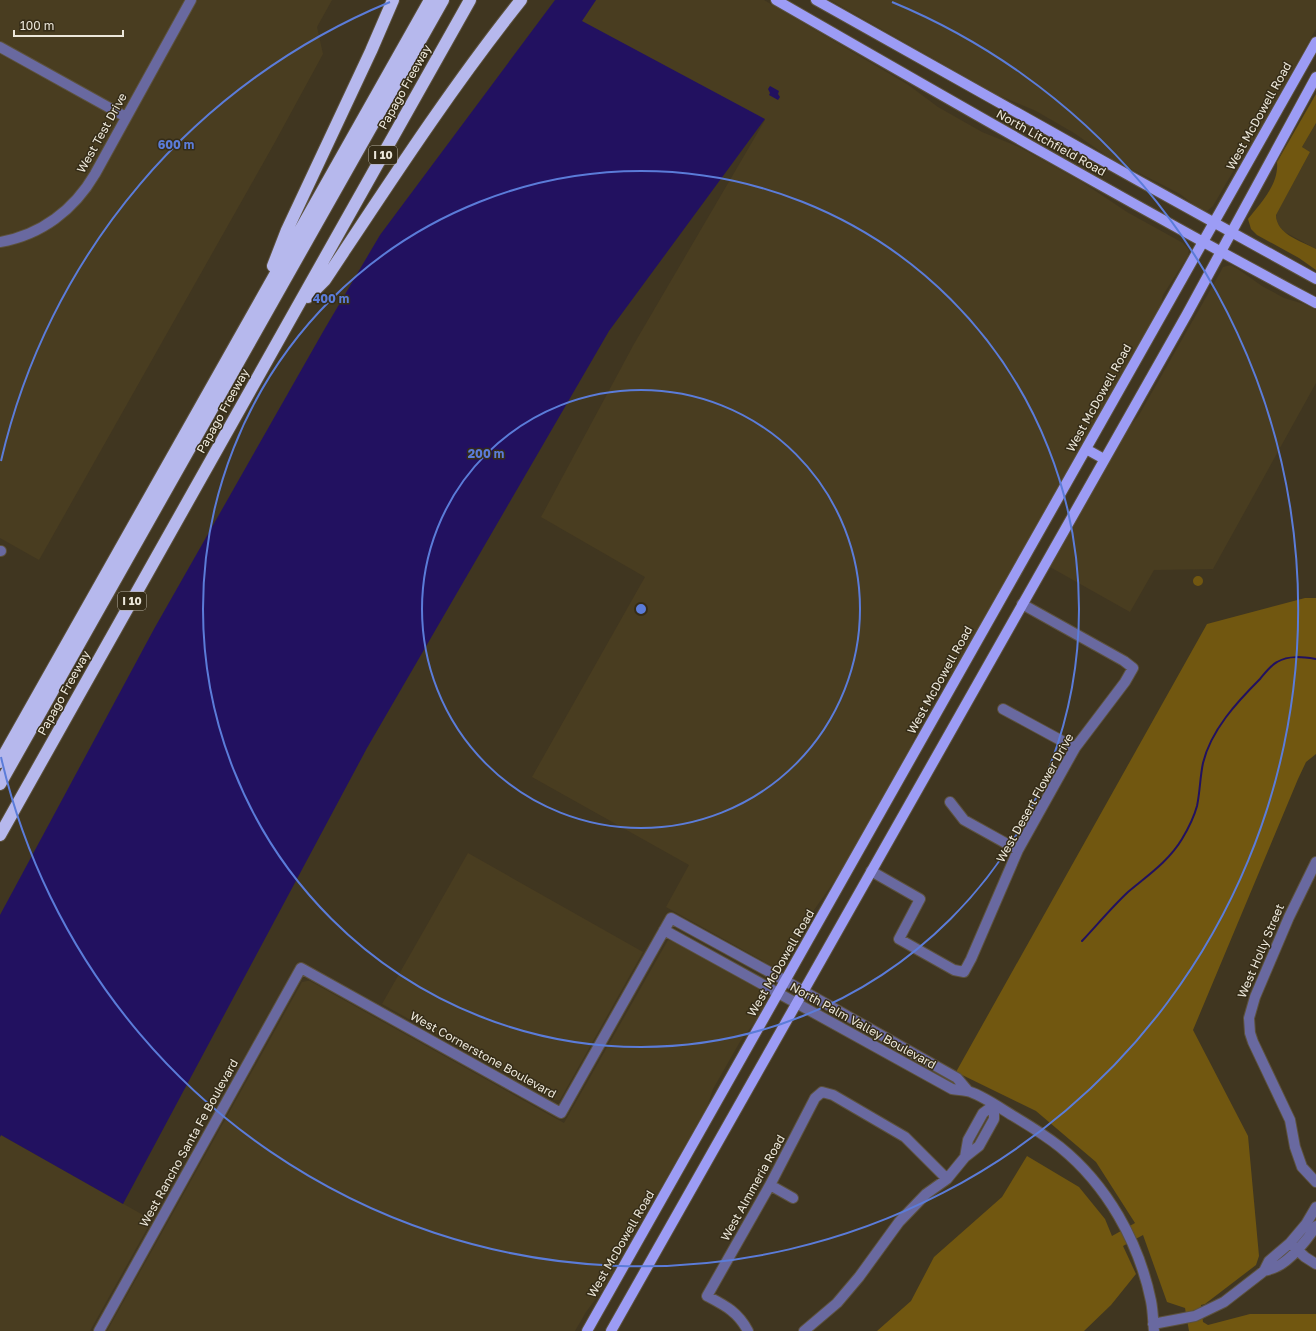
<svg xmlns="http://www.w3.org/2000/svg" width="1316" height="1331" viewBox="0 0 1316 1331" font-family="'Golos Text',sans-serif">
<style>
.built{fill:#493d20}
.green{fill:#715710}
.water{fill:#221160}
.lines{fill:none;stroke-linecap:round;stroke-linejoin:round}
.stream{stroke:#221160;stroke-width:2}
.minor-casing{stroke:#5c523e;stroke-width:12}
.major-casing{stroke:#5c523e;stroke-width:12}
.highway-casing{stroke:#5c523e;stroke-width:14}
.minor{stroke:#6969a0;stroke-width:10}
.major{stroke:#9c9cf5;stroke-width:10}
.highway{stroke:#b6b8ed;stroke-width:12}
.ring{fill:none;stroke:#5b7cd9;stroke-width:2}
.labels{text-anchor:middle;stroke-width:3;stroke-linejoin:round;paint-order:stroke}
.shield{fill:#352c17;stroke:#b5afa0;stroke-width:1}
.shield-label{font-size:11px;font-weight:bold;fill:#ece7da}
.street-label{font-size:12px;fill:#ece7da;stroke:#352c17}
.centre{fill:#5b7cd9;stroke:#352c17;stroke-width:2}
.ring-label{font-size:12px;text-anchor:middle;font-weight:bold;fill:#5b7cd9;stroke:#352c17;stroke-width:3;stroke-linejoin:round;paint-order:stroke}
</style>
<rect width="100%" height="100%" fill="#403620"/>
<!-- built -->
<path class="built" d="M0,0H332L317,27L323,54L275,142L39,560L0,538Z
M596,0H764L907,84L938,107L982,132L1019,147L1082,182L1127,212L1183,243L1189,250L1188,256L1163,295L1160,309L1146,331L955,672L941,685L923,717L911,746L841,872L814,910L784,964L778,967L772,966L666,907L689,865L532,777L645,577L541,517L634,344L765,120L581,21Z
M830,0H1316V29L1256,136L1235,168L1213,206L1207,211L1198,208L1180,194L1155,181L1114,161L1074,133L1036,111L998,95Z
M1316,123V249L1283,231L1277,223L1276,214L1310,152L1302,147Z
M1231,265L1238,269L1262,286L1284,298L1304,304L1316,310V383L1213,569L1154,570L1130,612L1050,567L1126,431L1139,415L1221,271L1223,267Z
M468,853L643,952L560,1100H553L382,1004Z
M668,940L676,942L763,991L766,994V1002L755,1022L741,1040L713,1089L707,1107L658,1193L620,1256L611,1278L586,1312L575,1331H107L302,982L307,981H310L564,1123Z
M1,1135L152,1220L90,1331H0V1137Z"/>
<!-- green -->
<path class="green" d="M1316,94V123L1302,147L1310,152L1276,215C1276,234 1301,241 1316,249V270L1299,258L1257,235L1251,229L1248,219C1261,203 1279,184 1277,162Z
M1193 581a5 5 0 1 1 10 0a5 5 0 1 1-10 0Z
M1305,598H1316V754L1306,762L1298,779L1193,1030L1248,1136L1259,1256L1256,1265L1205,1304L1201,1305L1203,1322L1208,1325L1250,1314H1316V1331H1189L1185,1308L1167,1302L1143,1235L1123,1246L1136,1274L1111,1305L1084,1331H877L911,1301L934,1257L1002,1197L1027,1156L1079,1187L1105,1219L1112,1236L1135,1223L1096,1162L1036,1111L956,1072L1207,624Z"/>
<!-- water -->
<path class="water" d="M555,0H596L582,21L765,119L609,331L367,748L123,1204L1,1135L0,1137V915L154,629L324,330L380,235Z
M770,86L779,91L778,94L780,97L778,100L769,95L770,93L768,89Z"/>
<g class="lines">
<!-- stream -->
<path class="stream" d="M1082,941C1097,925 1112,907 1128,892C1147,876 1169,861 1182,839C1188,829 1194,817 1197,806C1200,792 1200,777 1203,763C1211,730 1237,702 1260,679C1265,673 1271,665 1277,662C1289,655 1303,657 1316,659"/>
<!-- minor casing -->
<g class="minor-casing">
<path id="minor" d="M0,47L126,117
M0,242C41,235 74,210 95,174L191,0
M0,551H1
M1003,709L1075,748
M950,802L964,820L1018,850
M1316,862L1289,917L1255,997L1249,1018L1250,1033L1253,1042L1290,1120L1295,1147L1302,1167L1316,1182
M871,871L920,899L899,939L954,970L964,972L971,959L1018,850L1075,748L1125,682L1133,668L1124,661L1022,604
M664,930L952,1089C957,1090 962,1090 967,1091C979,1093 1003,1110 1015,1117C1030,1126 1046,1136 1060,1147C1107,1185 1139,1242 1151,1301C1153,1311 1153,1321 1154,1331
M965,1157L968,1140L983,1113L994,1105
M770,1185L793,1198
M1293,1246L1305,1257L1316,1264
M1264,1271C1268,1270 1272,1269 1276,1267C1290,1261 1308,1239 1316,1226
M1153,1324L1195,1316L1224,1302L1264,1271L1269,1261L1290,1243L1306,1224L1316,1207
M99,1331L301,968L561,1113L671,918L775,975L957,1078L968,1091
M748,1331C738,1312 726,1306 707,1296L770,1185L815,1098L822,1092L833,1095L905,1137L947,1179
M804,1331L837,1303L859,1277L899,1222L926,1194L947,1179L965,1157L979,1146L994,1119V1105"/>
</g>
<!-- major casing -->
<g class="major-casing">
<path id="major" d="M776,0C955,103 1134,206 1316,303
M816,0L1139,181L1316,279
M1086,449L1104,459
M587,1331L1316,42
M611,1331L1187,314L1316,77"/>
</g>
<!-- highway casing -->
<g class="highway-casing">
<path id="highway" d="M273,266L287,230L371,51L393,0
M308,297L325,280C388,185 450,89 521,0
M0,762L430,0
M0,784L443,0
M0,835L470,0"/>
</g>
<!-- minor -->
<use href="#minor" class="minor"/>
<!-- major -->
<use href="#major" class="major"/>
<!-- highway -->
<use href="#highway" class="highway"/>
</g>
<!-- distance rings -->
<g class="ring">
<circle cx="641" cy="609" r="219"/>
<circle cx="641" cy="609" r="438"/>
<path d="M1 461A657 657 0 0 1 390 2M892 2A657 657 0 1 1 1 757"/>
</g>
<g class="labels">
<!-- shield labels -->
<g class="shield">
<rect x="369" y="146" width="28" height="18" rx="3"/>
<rect x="118" y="592" width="28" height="18" rx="3"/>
</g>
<g class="shield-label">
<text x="383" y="159">I 10</text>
<text x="132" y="605">I 10</text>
</g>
<!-- street labels -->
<g class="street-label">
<text transform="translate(405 87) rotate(-61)" y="4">Papago Freeway</text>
<text transform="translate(1259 116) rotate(-61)" y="4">West McDowell Road</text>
<text transform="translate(102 133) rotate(-61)" y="4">West Test Drive</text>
<text transform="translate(1051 143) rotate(29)" y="4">North Litchfield Road</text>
<text transform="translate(1099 398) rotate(-61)" y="4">West McDowell Road</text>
<text transform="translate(223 411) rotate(-61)" y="4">Papago Freeway</text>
<text transform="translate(940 680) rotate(-61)" y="4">West McDowell Road</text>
<text transform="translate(64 693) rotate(-61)" y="4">Papago Freeway</text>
<text transform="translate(1035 798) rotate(-61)" y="4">West Desert Flower Drive</text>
<text transform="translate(1261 951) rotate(-67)" y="4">West Holly Street</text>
<text transform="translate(781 963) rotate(-60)" y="4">West McDowell Road</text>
<text transform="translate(863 1026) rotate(29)" y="4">North Palm Valley Boulevard</text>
<text transform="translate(483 1055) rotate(29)" y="4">West Cornerstone Boulevard</text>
<text transform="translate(189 1143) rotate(-61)" y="4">West Rancho Santa Fe Boulevard</text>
<text transform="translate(753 1188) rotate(-61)" y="4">West Almmeria Road</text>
<text transform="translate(621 1244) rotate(-60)" y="4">West McDowell Road</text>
</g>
</g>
<circle cx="641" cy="609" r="6" class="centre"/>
<g class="ring-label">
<text x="176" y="149">600 m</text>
<text x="331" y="303">400 m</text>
<text x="486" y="458">200 m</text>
</g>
<!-- scale -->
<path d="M14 30v6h109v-6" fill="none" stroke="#ece7da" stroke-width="2"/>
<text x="20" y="30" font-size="12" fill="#ece7da" stroke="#352c17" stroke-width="3" paint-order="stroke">100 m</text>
</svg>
